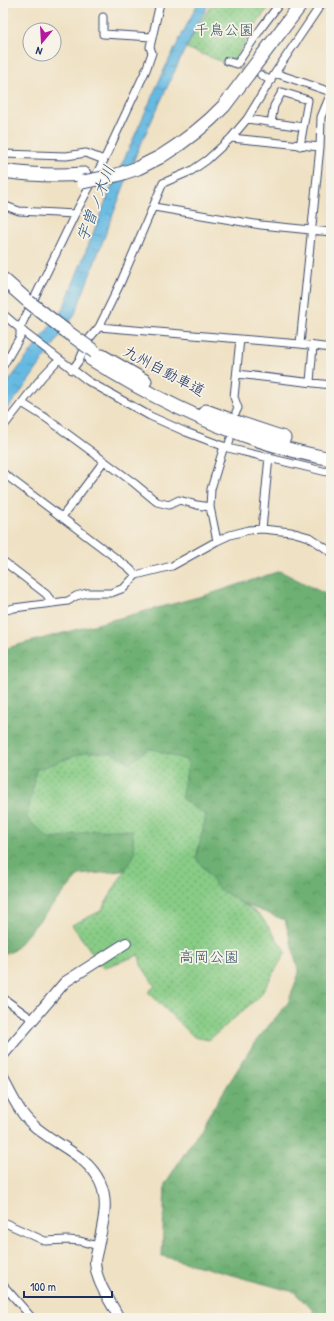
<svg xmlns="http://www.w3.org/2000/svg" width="334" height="1321" viewBox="0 0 334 1321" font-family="'Patrick Hand','Klee One',sans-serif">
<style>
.forest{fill:url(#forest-crowns);stroke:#447068}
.park{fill:url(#park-dots);stroke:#527e72}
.water{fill:url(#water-ripples);stroke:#4074a0}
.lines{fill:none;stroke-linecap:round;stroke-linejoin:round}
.stream{stroke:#66bae2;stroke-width:2}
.street-tunnel{stroke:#c5bdaf;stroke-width:7;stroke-dasharray:7 3.5;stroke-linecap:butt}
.street-casing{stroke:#3b4a6d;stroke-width:9}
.secondary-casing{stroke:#3b4a6d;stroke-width:12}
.highway-casing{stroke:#3b4a6d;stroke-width:15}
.street{stroke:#fff;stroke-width:7}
.secondary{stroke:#fff;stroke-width:10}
.highway{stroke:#fff;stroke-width:13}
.highway-bridge-casing{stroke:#3b4a6d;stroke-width:15;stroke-linecap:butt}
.highway-bridge{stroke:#fff;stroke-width:13}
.labels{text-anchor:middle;stroke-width:3.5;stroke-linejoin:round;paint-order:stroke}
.park-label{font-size:15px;fill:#365668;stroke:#f7f3e8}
.street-label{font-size:15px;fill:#1b2f5e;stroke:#f7f3e8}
.water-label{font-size:16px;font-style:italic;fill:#325986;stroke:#f7f3e8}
</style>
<defs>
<pattern id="forest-crowns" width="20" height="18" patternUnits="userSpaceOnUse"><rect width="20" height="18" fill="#6eb073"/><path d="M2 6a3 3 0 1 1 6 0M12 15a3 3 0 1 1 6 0" fill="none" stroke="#5a9062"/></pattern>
<pattern id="park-dots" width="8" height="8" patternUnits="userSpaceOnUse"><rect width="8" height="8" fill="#88cc86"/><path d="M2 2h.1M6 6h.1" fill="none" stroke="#6ea671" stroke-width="1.8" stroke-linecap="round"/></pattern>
<pattern id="water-ripples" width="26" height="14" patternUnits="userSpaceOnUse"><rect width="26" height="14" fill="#66bae2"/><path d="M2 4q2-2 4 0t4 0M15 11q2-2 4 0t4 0" fill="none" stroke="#5398ba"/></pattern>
</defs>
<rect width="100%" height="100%" fill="#f7f3e8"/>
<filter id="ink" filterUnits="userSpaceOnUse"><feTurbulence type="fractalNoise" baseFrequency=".025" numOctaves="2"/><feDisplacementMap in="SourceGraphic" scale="8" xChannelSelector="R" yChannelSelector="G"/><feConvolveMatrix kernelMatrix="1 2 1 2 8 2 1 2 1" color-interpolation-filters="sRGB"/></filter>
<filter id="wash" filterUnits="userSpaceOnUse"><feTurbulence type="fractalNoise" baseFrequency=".012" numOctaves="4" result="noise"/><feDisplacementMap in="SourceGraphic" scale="16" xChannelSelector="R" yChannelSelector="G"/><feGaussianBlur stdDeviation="0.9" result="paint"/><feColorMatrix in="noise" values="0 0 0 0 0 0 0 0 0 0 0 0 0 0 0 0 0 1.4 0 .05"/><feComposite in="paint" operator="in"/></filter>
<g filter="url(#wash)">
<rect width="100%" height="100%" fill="#efe1c3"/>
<!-- forest -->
<path class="forest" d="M280,571L325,594L331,599V1318H309L314,1311L294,1292L162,1256L165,1184L255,1042L288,1003L299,973L285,920L188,883L153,868L79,875L13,951L3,954V649L210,594Z"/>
<!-- park -->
<path class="park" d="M212,3H272L262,16L231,65L186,48Z
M149,748L189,761L181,798L206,816L196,858L219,889L260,915L286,952L260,996L209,1040L194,1037L148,992L155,986L141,965L139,955L103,968L72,925L101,911L116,885L135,854L132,830H93L67,837L49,839L27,818L36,770L86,752L112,753L130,763Z"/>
<!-- water -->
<path class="water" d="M198,3H209L182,55L137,152L74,316L20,393L3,414V389L63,309L109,193L165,68Z"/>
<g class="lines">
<!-- stream -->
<path class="stream" d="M219,544L248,534L261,532
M83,597L93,596
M3,616L25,610"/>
</g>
</g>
<g filter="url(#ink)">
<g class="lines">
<!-- street-tunnel -->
<path class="street-tunnel" d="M237,64L261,75"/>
<!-- street casing -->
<g class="street-casing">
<path id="street" d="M103,17V34L152,37
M227,61L237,64L262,27L280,3
M275,73L331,92
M261,75L271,81
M247,119L303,127
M271,123L274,106L282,92L308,100L300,146
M231,138L320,147
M3,154L66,156L86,153L104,160
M3,205L19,211L75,214
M154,207L261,225L331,232
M3,314L25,333L88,381L150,416L186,432L228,448L331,473
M99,327L300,344L331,348
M300,344L320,147L321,117L331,93
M3,366L20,337V328L75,214L104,160L146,70L152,53L150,47L160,3
M72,370L80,359L88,340L99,327L120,284L163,183L191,171L207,160L231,138L247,119L275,73L322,3
M237,374L331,385
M310,382L313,346
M22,403L46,418L134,483L157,502L169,505L179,500L197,505L210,507L217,541
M236,412L238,408L234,397L240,339
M3,427L42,377L59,359
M228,448L230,440
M3,473L129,568L136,575
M210,507L211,489L224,446
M62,517L104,461
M262,529L269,457
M3,561L46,594L53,603
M3,611L14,608L68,601L76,596L87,593H111L124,588L136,575L172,566L217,541L230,535L249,530L262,529L291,532L309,537L331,552
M3,998L32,1019
M3,1222L45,1241L68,1240L80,1241L98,1246
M3,1285L32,1318"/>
</g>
<!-- secondary casing -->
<g class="secondary-casing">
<path id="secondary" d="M3,1055L65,982L126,943
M3,1079C11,1094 19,1112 31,1123C52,1144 86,1153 100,1182C110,1203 102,1226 98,1247C97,1252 95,1258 95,1262C96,1283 110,1300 119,1318"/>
</g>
<!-- highway casing -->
<g class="highway-casing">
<path id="highway" d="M160,157C184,142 205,126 224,106L302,3
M3,171C30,175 56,176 84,174
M3,279L29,302
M102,356L145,381
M91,359C164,405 245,443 331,459
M206,411L239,423L284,438"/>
</g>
<!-- street -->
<use href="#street" class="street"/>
<!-- secondary -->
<use href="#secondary" class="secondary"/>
<!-- highway -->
<use href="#highway" class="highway"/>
<!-- highway-bridge casing -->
<g class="highway-bridge-casing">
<path id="highway-bridge" d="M83,182L117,175L138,168L160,157
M29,302L66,331L95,352"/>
</g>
<!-- highway-bridge -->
<use href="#highway-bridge" class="highway-bridge"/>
</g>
</g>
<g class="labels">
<!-- park labels -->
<g class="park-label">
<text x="224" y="35">千鳥公園</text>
<text x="209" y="962">高岡公園</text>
</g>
<!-- street labels -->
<g class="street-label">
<text transform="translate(164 371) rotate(28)" y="5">九州自動車道</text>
</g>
<!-- water labels -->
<g class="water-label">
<text transform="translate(95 203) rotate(-69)" y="6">宇曽ノ木川</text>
</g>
</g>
<!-- margin -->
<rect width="334" height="1321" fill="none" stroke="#f7f3e8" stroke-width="16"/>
<!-- north arrow -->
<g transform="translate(42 42) rotate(198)"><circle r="19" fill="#f7f3e8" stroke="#9fa5b1"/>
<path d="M0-3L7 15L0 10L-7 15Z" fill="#b5179e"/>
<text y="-6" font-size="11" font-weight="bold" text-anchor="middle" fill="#1b2f5e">N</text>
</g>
<!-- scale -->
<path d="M24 1291v6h88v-6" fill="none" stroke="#1b2f5e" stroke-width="2"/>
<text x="30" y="1291" font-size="12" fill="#1b2f5e" stroke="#f7f3e8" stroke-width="3" paint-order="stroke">100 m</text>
</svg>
